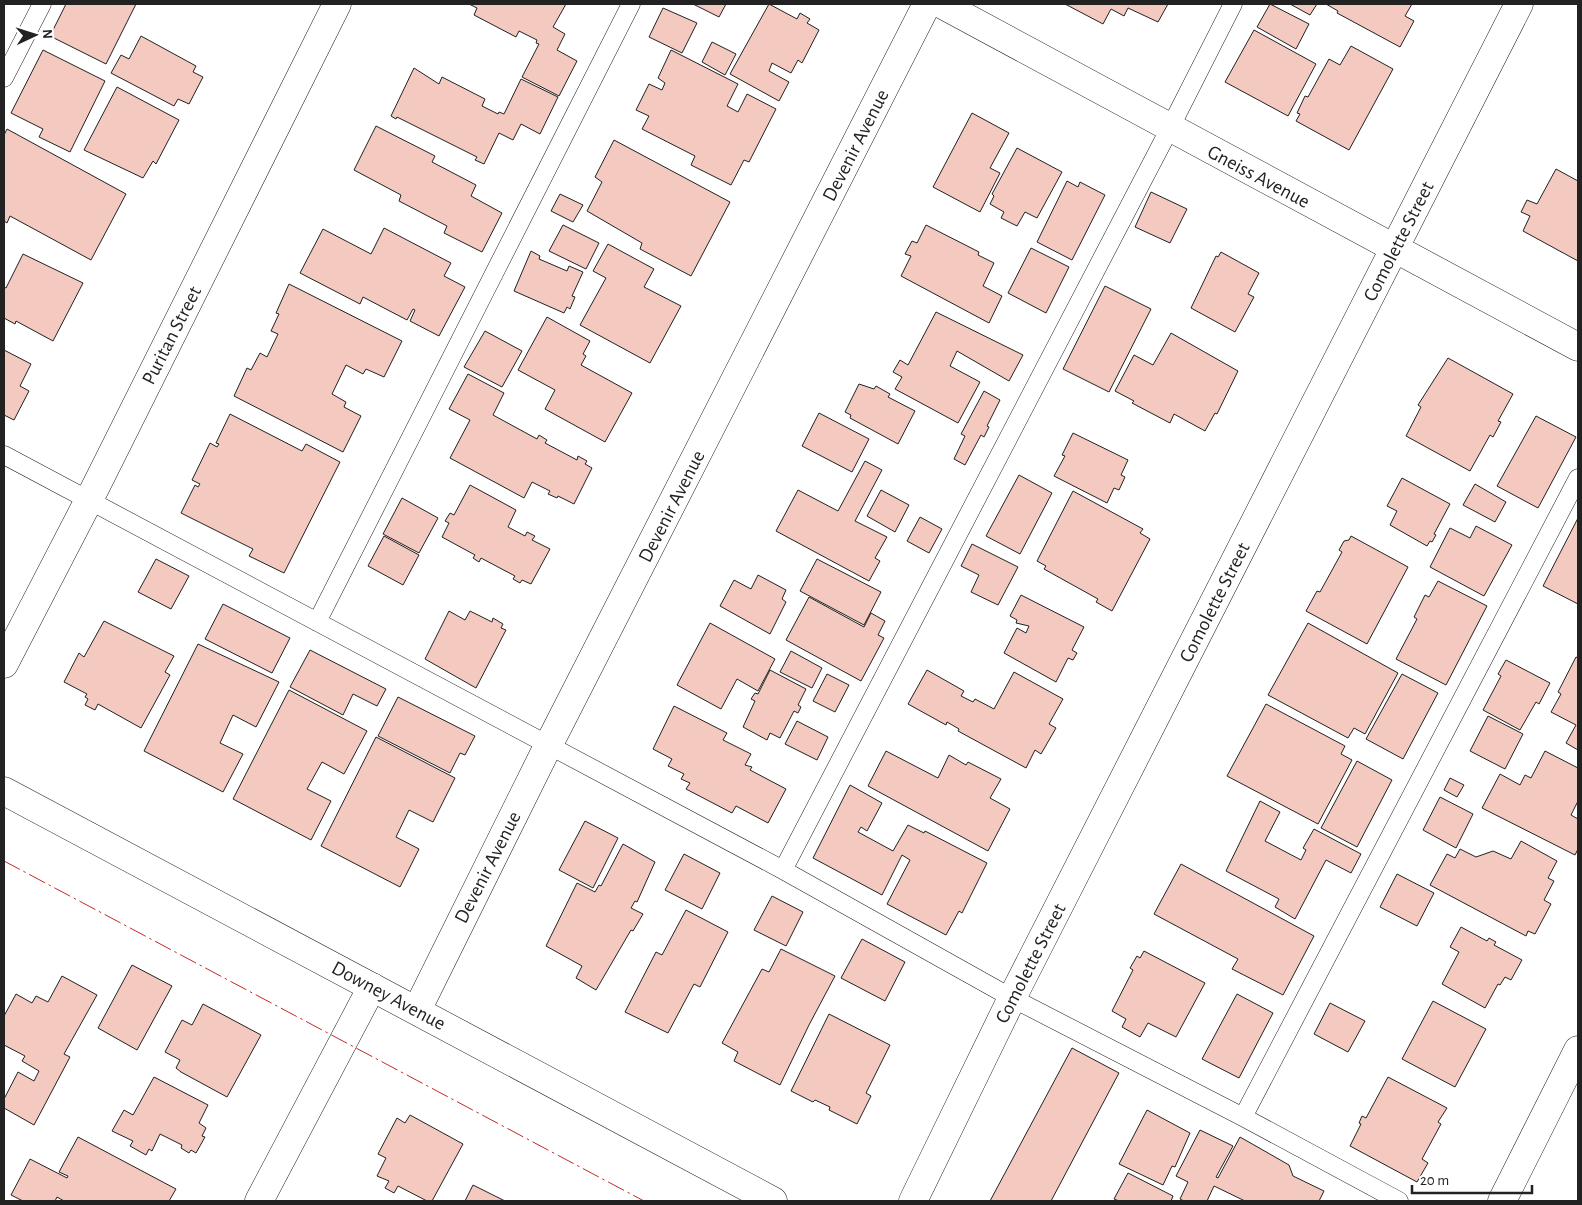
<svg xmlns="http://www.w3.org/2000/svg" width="1582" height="1205" viewBox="0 0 1582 1205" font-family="'Alegreya Sans',sans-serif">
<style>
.building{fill:#f3c9c0;stroke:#222}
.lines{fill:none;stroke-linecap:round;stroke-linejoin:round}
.service-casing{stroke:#222;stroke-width:19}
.minor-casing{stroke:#222;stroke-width:29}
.secondary-casing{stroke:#222;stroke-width:29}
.service{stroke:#fff;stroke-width:18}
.minor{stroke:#fff;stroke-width:28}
.secondary{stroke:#fff;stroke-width:28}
.power{stroke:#c62828;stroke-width:1;stroke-dasharray:18 4 2.5 4;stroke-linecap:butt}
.labels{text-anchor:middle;stroke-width:4;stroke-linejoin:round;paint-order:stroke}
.street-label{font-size:20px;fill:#222;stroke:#fff}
</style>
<rect width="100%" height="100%" fill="#fff"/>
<!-- building -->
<path class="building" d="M66,4H136L106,64L50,36Z
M469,4H566L553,27L565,34L557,50L577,61L559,96L522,77L539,44L536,43L537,40L519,31L516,37L474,15L477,8Z
M693,4H726L719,17Z
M769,4L797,19L800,13L810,19L807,23L819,30L802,63L798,60L791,73L772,63L769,71L789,82L779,101L730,74Z
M1065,4H1168L1158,22L1128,8L1124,16L1111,9L1103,24Z
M1270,4L1309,24L1296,49L1257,27Z
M1290,4H1317L1310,15Z
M1326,4H1412L1405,16L1414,21L1400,47L1337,13L1338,11Z
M663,8L697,23L682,53L649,37Z
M1254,30L1316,64L1288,116L1225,82Z
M141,36L196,66L193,72L203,77L189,104L178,99L174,106L111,73L121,55L129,59Z
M712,42L736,54L725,75L702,62Z
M1351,46L1393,69L1349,150L1296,121L1300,114L1297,113L1305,96L1308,97L1329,59L1340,65Z
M43,50L105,81L70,152L39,137L43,129L11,113Z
M671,50L738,84L727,106L738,112L747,94L776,109L749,162L744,160L731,185L691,165L695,156L642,129L649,116L636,110L649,84L662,90L665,83L658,78Z
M414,68L439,84L442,77L485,99L482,106L498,114L499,112L504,114L521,79L558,97L540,134L521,124L513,140L499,133L484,164L475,160L477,157L397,117L396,119L391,116Z
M117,87L179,120L156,164L153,161L143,178L84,150Z
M972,113L1009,133L990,168L1000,173L980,212L933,187Z
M376,126L435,156L432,162L476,185L471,196L502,213L482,252L444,233L447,226L399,201L401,195L354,170Z
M7,129L126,194L91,260L10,216L7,223L4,221V135Z
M614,140L730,202L691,276L640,249L642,243L587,211L602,182L595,177Z
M1017,148L1062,172L1037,218L1025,212L1017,226L1001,218L1004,212L990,204L994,196L992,194Z
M1556,169L1578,181V261L1523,231L1530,216L1521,212L1527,200L1537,204Z
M1067,181L1078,187L1080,182L1105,195L1072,260L1037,242Z
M1151,192L1187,209L1170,243L1135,227Z
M560,194L583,205L573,222L551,211Z
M563,225L599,243L586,269L549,251Z
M926,225L979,252L978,255L994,263L983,286L1002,296L989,323L901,276L911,256L905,254L912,241L917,243Z
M384,228L451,263L444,276L465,287L439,336L410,321L415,310L413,309L407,320L363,297L360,304L300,273L323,229L371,254Z
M608,244L654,269L644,287L681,306L650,363L580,325L606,278L593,271Z
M1031,248L1069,267L1046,313L1008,293Z
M531,251L540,256L539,259L567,271L569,266L583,272L572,296L575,297L570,309L567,307L564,313L514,291Z
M1221,252L1259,273L1248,294L1254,297L1235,332L1191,308L1216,256L1218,257Z
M23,254L83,283L53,341L16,321L15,324L4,318V287L6,288Z
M289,284L402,341L384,377L366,369L363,374L346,365L332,394L346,402L344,407L361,416L343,452L234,396L247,368L251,370L260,353L267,357L278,334L271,331L279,314L276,313Z
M1105,286L1151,309L1109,392L1063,369Z
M936,312L1023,355L1009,381L957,351L950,366L980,382L958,423L895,389L902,377L893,372L900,360L908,365Z
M547,317L590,341L583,354L586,356L581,365L632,393L605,442L545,409L555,390L518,370Z
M485,331L522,351L502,387L464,367Z
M1171,333L1238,371L1217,414L1215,413L1205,431L1174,414L1170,423L1132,403L1134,401L1115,391L1134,355L1153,365Z
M4,350L31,364L20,386L29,391L14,420L4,415Z
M1448,358L1513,394L1498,421L1501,422L1493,437L1490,435L1470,471L1406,436L1421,407L1418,405Z
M468,374L504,393L493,415L537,439L539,435L547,440L545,443L577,460L578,456L587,461L585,464L592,468L574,504L558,496L557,498L548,494L550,491L532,482L524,498L450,458L470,420L449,409Z
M859,384L874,389L876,386L890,394L888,397L915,411L898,444L850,418L851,415L845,412Z
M984,391L1000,400L987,426L989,427L984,437L981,435L965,465L954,459L965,436L961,434Z
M819,413L869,439L852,472L802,446Z
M230,414L302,451L306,444L340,462L284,573L249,556L253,549L181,513L195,485L198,487L200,484L192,480L210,443L217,447L219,444L216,443Z
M1536,416L1576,437L1538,508L1497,486Z
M1073,433L1128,460L1121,475L1125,477L1119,490L1114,488L1107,503L1054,476L1065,456L1062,455Z
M865,461L882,470L855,521L887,537L875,558L880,561L869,581L776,531L798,490L838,511Z
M1019,475L1052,493L1020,554L986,536Z
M1402,478L1450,504L1434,534L1436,535L1432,542L1430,541L1427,546L1390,525L1397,511L1387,506Z
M1475,484L1506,502L1495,522L1463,505Z
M470,485L516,510L508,527L525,536L527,532L535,536L532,540L550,549L531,584L522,580L520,583L513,579L515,576L481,558L479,562L473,558L475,555L442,537L449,523L445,521L450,513L454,515Z
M881,490L909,505L895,532L867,516Z
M1073,491L1143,529L1140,533L1150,539L1112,611L1096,602L1098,599L1044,569L1046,566L1037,561Z
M402,498L438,518L419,553L383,534Z
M920,517L942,529L929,553L907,541Z
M1578,518V604L1543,586Z
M1476,526L1512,545L1484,596L1430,567L1450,528L1470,538Z
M384,536L419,555L403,585L368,566Z
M1351,536L1408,567L1367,644L1306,611L1317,591L1320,592L1342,552L1339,550L1344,541L1349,540Z
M972,544L1018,567L998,605L971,592L979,575L961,566Z
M156,559L189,576L171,609L138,592Z
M817,559L881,592L864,625L800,591Z
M758,575L786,590L782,599L786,602L770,634L720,606L734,580L751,589Z
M1438,581L1487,606L1446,685L1396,659L1417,619L1414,617L1425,595L1429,597Z
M1021,595L1084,627L1072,650L1077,653L1073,660L1068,658L1056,682L1004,653L1017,628L1026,633L1029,626L1016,623L1017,620L1010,616Z
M809,597L864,627L871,613L885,621L878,635L884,638L861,681L786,640Z
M223,604L290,638L272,673L205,639Z
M449,611L465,620L470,611L492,622L493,618L503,624L501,628L506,630L476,688L425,659Z
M104,621L174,656L165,672L170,675L141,728L98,704L95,710L85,705L88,699L85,697L87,694L64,682L79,653L84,657Z
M710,623L775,659L758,691L737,679L721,709L677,685Z
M1308,623L1398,673L1365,734L1354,728L1348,738L1268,695Z
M198,644L279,682L256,727L233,715L220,743L243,754L223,792L144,751Z
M310,650L386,689L377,706L353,694L343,715L290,687Z
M791,651L822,668L812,688L780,672Z
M1576,657L1578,658V750L1566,743L1576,725L1551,712L1561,694L1558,692Z
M1506,660L1550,683L1539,704L1536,702L1520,730L1483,710L1501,676L1498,674Z
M770,670L806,689L798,705L801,707L798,713L794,711L780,738L770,733L767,740L743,727L755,701L751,699L755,693L758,694Z
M927,670L964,691L961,696L973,702L975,699L994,709L1014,672L1063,699L1049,724L1056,728L1041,754L1035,750L1026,768L958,731L959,729L947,722L946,725L908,704Z
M827,674L849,685L835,712L813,701Z
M1402,674L1438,693L1403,759L1366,739Z
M289,690L367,731L344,774L322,762L307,789L331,801L311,840L233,799Z
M398,697L475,736L465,755L460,753L450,773L378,736Z
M1266,704L1345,746L1341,754L1352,760L1318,824L1227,776Z
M674,706L727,733L723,740L751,754L745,765L752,767L750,770L786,789L768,823L736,806L732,813L686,789L690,783L681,779L684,774L668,766L672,759L653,749Z
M1488,716L1523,734L1505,769L1470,751Z
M797,721L828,737L817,760L785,744Z
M376,737L455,778L433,822L409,810L396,837L419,849L400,887L321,846Z
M886,751L938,778L949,755L966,765L968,762L1001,779L990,798L1010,809L988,851L868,786Z
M1545,751L1578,768V801L1571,815L1578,819V849L1575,855L1482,808L1500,774L1520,785L1525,775L1531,778Z
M1357,761L1392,780L1357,847L1321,828Z
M1450,778L1464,785L1457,797L1444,790Z
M850,785L882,803L867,831L861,827L858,832L893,851L908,825L924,833L925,831L987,863L962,913L959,911L946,935L887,904L910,860L902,855L882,895L813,858Z
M1440,797L1473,814L1456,848L1423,830Z
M1260,801L1280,812L1265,841L1301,860L1306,850L1303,848L1314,829L1361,854L1351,873L1326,860L1295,919L1275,907L1279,899L1226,871Z
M585,821L618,838L593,888L559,870Z
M1521,841L1557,861L1548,878L1554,881L1544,900L1551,904L1535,934L1528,931L1526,936L1430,885L1447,854L1455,858L1460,849L1476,857L1493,851L1511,859Z
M623,844L655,862L637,902L635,901L631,908L643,914L633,931L631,930L596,990L576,978L582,966L546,946L577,883L595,892L599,885L601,886Z
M684,854L720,873L702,909L665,890Z
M1181,864L1314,936L1283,995L1232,969L1238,959L1154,914Z
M1397,874L1434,893L1417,926L1380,907Z
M772,896L803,912L786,946L754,930Z
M686,910L728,932L700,987L694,984L668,1033L625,1012L656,952L662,955Z
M1461,927L1487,941L1489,938L1496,942L1494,945L1522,960L1511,980L1505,977L1500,985L1498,984L1485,1008L1442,984L1459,952L1450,947Z
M862,939L905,962L885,1001L841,978Z
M781,949L835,976L809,1025L780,1085L734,1061L738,1052L722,1043L762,969L769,972Z
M1144,951L1205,983L1176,1037L1148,1023L1140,1037L1122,1027L1126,1019L1112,1011L1133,970L1130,968L1137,956L1140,958Z
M132,965L172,986L137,1050L98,1028Z
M62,976L97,995L64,1054L70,1057L34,1125L4,1108V1099L18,1072L34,1081L39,1071L22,1061L25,1056L4,1045V1016L16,994L32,1003L36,996L48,1002Z
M1237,994L1273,1013L1239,1078L1202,1059Z
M1433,1001L1486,1029L1455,1087L1402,1059Z
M1330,1003L1365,1021L1348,1052L1314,1034Z
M203,1004L261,1035L227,1097L181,1072L176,1068L180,1060L165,1052L182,1020L192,1025Z
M829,1014L890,1045L866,1093L871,1096L857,1124L829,1110L830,1107L815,1100L813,1102L791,1091Z
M1072,1048L1119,1073L1051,1201H990Z
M154,1077L208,1105L199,1123L206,1128L202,1136L205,1137L196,1153L191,1150L189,1153L181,1148L182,1145L160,1134L152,1151L149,1149L146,1155L130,1146L133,1141L112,1131L124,1110L133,1115Z
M1388,1077L1447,1108L1438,1122L1441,1124L1422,1159L1428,1163L1417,1182L1350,1146L1361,1124L1359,1123L1362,1116L1366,1118Z
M1147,1110L1190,1133L1175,1167L1172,1166L1163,1185L1119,1164Z
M410,1115L463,1144L432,1201H427L398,1186L394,1193L385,1188L389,1181L377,1176L386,1158L378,1154L397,1118L405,1123Z
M1200,1130L1233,1146L1216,1177L1218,1178L1240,1137L1289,1165L1293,1176L1324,1191L1319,1201H1245L1214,1186L1207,1201H1184L1180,1199L1188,1182L1176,1176Z
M78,1137L176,1189L169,1201H64L57,1197L55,1201H23L11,1195L30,1159L67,1178L68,1176L59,1172Z
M1128,1173L1173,1196L1171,1201H1119L1114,1199Z
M473,1185L505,1201H465Z"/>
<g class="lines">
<!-- service casing -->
<g class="service-casing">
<path id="service" d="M4,78L42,4
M4,455L783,870L1012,998L1243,1117L1399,1201
M317,622L631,4
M783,870L1170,128L1233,4
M1243,1117L1578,478"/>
</g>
<!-- minor casing -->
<g class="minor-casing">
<path id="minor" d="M941,4L1578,347
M4,664L89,500L337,4
M417,1010L548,746L927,4
M259,1201L372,987
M913,1201L1012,998L1519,4
M1502,1201L1578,1050"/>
</g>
<!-- secondary casing -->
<g class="secondary-casing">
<path id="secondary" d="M4,791L773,1201"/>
</g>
<!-- service -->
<use href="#service" class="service"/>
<!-- minor -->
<use href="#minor" class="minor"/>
<!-- secondary -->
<use href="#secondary" class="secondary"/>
<!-- power -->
<path class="power" d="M4,861L644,1201"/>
</g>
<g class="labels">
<!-- street labels -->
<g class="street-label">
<text transform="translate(855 145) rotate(-63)" y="7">Devenir Avenue</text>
<text transform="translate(1259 176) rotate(28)" y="7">Gneiss Avenue</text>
<text transform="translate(1398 241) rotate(-63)" y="7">Comolette Street</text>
<text transform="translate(171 335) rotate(-63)" y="7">Puritan Street</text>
<text transform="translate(671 506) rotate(-63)" y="7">Devenir Avenue</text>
<text transform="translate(1214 602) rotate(-63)" y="7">Comolette Street</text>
<text transform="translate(487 867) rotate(-63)" y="7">Devenir Avenue</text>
<text transform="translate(1030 963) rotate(-63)" y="7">Comolette Street</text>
<text transform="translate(389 995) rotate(28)" y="7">Downey Avenue</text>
</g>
</g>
<!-- border -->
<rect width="1582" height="1205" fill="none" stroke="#222222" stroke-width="10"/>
<!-- north arrow -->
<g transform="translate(35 35) rotate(86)" stroke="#ffffff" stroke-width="4" paint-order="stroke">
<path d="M0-4L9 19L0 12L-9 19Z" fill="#222222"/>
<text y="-8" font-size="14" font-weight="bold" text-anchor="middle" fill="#222222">N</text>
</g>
<!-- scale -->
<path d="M1412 1185v8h120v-8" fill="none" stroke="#222222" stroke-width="2.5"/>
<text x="1420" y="1185" font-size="15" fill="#222222" stroke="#ffffff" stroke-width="4" paint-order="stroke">20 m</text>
</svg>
